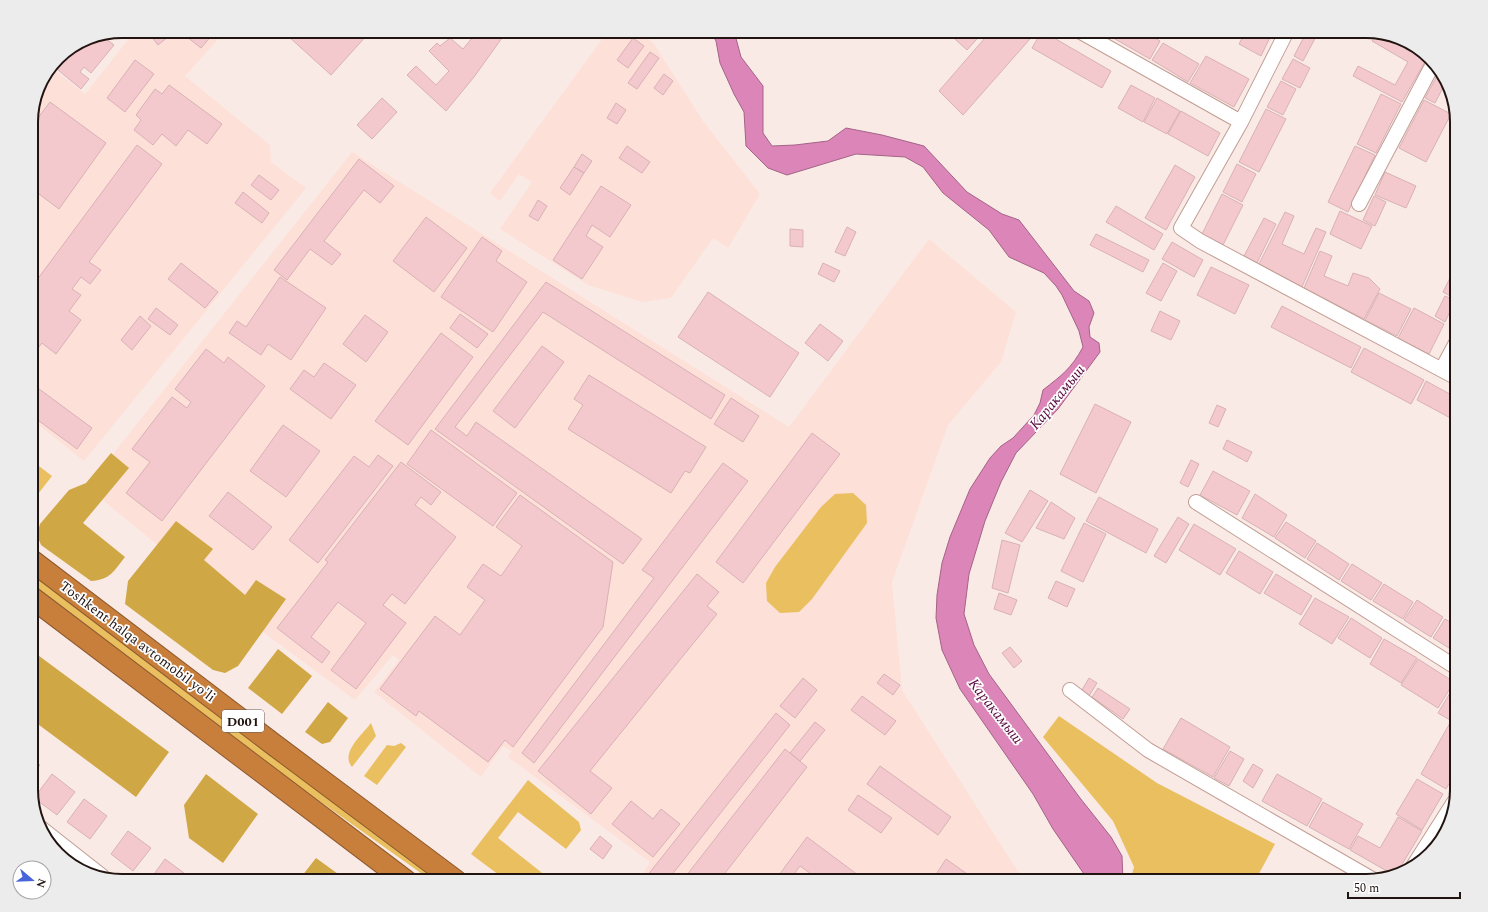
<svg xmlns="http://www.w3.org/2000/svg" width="1488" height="912" viewBox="0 0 1488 912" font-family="Spectral,serif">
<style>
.built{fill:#fde0d8}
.green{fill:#e9bf5f}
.forest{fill:#d0a745}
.water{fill:#dc85b8;stroke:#a46386}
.building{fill:#f4c9ce;stroke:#d8b1b6}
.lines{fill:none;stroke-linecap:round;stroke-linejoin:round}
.minor-casing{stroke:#c29d93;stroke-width:16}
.highway-casing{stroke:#8e5a2d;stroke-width:23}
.minor{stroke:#fff;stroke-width:14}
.highway{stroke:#c97f3c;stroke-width:21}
.labels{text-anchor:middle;stroke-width:3.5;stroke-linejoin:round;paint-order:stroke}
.shield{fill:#fff;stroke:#645a58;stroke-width:1}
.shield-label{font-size:13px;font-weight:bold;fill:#211411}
.street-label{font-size:14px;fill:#211411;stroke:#fff}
.water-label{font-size:15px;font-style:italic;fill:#58083f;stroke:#fff}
.rim{fill:none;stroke:#211411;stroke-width:2}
</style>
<rect width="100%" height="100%" fill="#faeae6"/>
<!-- built -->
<path class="built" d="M135,31H220L223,34L185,76L270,145L271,162L306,188L84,461L31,419V116L38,87L51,67L85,94Z
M608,31H639L654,44L703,121L760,194L728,248L713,238L671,298L642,302L588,285L500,229L532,182L519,174L500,201L490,193Z
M352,152L789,427L929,239L1016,312L1001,362L948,425L892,582L902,690L1024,881H639L650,862L508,757L512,751L503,746L481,777L374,692L399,660L393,655L355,700L267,635L87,487Z"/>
<!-- green -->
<path class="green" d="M31,460L52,476L31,503Z
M853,493L866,505L867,523L812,599L799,612L780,613L767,601L766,583L775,567L821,507L835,494Z
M31,572L438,881H432L304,790L31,583Z
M1059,716L1157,783L1275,844L1255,881H1130L1134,867L1113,821L1043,737Z
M371,723L376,736L352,767C340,753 362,735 371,723Z
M401,743L406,747L377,785L364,776L387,745L394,746Z
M528,780L579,822L581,830L566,849L518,812L498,838L546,876L542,881H507L471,854Z"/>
<!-- forest -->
<path class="forest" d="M111,453L129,468L83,523L125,557C114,571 110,580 91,581L41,545L37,535L40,524L69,490L86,483Z
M176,521L213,549L204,560L245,595L256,580L286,599L238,666L225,673L213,670L125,604L128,581Z
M278,649L312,676L282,714L248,688Z
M31,650L169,752L136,797L31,719Z
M328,702L348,718L330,742L322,744L305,732Z
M206,774L258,814L223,863L189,838L184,805Z
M316,858L345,879L344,881H298Z"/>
<!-- water -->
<path class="water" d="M710,31H734L741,57L763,86V133L772,146L795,145L828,141L846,128L882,135L924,146L967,192L1002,214L1019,220L1074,291L1089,301L1094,313L1089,327L1090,337L1099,343L1100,352L1058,409L1016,453L1001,482L985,521L969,574L964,614L974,645L989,674L1080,798L1111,837L1122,856L1123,881H1086L1084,874L1053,829L1033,794L960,689L942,650L936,618L937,595L942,563L950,537L970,489L990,458L1001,446L1013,438L1034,415L1040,403L1043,390C1062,375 1071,369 1083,347L1079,331L1062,295L1056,286L1044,273L1009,257L989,230L943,193L923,167L905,157L856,154L787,175L768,168L746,146L744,112L734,94L720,63L716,41Z"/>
<!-- building -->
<path class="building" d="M147,31H175L158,45Z
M184,31H208L212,35L201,48L182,33Z
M292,31H365L368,34L331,75L288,36Z
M491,31H507L474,77L446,111L407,75L416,66L436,85L449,71L429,51L437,43L440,46L450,38L463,49L477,32L485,39Z
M946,31H984L967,50Z
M991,31H1037L963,115L939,91Z
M1042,31L1111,71L1102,88L1032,48Z
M1101,31H1143L1160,41L1150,59Z
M1246,31H1273L1261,56L1239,44Z
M1307,31H1319L1303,61L1294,56Z
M1376,34L1412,43L1427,58L1402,102L1353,76L1358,66L1395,85L1408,62L1372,41Z
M101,35L114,45L91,73L84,67L80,72L89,79L81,89L52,65L58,57L87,38Z
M633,38L644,46L628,68L617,60Z
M1163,43L1199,64L1188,82L1152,60Z
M650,52L659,58L637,89L628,83Z
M1206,56L1249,79L1234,107L1190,83Z
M1293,59L1310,68L1300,88L1282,79Z
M135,60L154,74L125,112L107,98Z
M664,74L673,81L663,95L654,88Z
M1438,74L1445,78L1446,82L1435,103L1425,98Z
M1281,81L1296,89L1283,115L1267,107Z
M169,85L222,124L207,144L188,130L176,146L162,134L153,145L134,130L141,120L136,115L155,89L162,94Z
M1131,85L1155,98L1143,122L1118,108Z
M1381,94L1401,104L1376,153L1357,144Z
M382,98L397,112L372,139L357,125Z
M1157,98L1180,111L1167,134L1144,122Z
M1424,100L1451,114L1426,162L1399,148Z
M50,102L106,143L59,209L31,188V127Z
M616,103L626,110L617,124L607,118Z
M1266,109L1286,119L1259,172L1239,162Z
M1181,111L1220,133L1208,156L1168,134Z
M137,145L162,164L89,262L101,270L90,284L81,277L72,289L81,295L69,311L81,320L56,354L42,343L35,352L31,349V288Z
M627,146L650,162L642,173L619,158Z
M1355,146L1375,155L1348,212L1328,202Z
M582,154L592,161L584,173L574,167Z
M359,159L394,186L380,203L364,190L324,241L341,254L332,265L310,249L287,280L274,270Z
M1237,164L1256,174L1242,202L1223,192Z
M1175,165L1195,177L1166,230L1145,218Z
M574,167L584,173L570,195L560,188Z
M1385,172L1416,186L1406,208L1375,195Z
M259,175L279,190L271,200L251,185Z
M601,186L631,205L610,237L592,225L586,236L603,247L582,279L553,260Z
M243,192L269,213L262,223L235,203Z
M1222,194L1243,205L1223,245L1202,234Z
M1374,196L1386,202L1375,226L1363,220Z
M538,200L547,206L538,221L529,216Z
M1116,206L1163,234L1154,250L1106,222Z
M1340,211L1372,226L1361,249L1330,234Z
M1285,212L1294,216L1282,244L1304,254L1316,228L1326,232L1302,287L1259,264Z
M426,217L467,248L434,292L393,261Z
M1264,218L1276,224L1257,263L1244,256Z
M847,227L856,232L845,256L835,252Z
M790,229L803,230V247L790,246Z
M1096,234L1149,260L1143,272L1090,245Z
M482,237L502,251L496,261L527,282L493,332L441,297Z
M1172,242L1203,260L1194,277L1162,259Z
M1320,251L1332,256L1324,276L1348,286L1353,273L1369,278L1380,289L1364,319L1304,288Z
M181,263L218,292L205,308L168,279Z
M823,263L840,271L834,282L818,274Z
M1163,263L1177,271L1161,301L1146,293Z
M1457,264V298L1456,299L1443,292Z
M1211,267L1249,285L1235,314L1197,295Z
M280,277L326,308L291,360L268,344L261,355L229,333L237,321L246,327Z
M546,282L725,395L711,419L543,312L455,427L467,436L476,422L642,539L623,564L435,429Z
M708,292L799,353L770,397L678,337Z
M1379,293L1411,309L1397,336L1365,320Z
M1445,296L1455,301L1445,322L1435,316Z
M1282,306L1361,347L1351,368L1271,327Z
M156,308L178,325L170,335L148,319Z
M1414,308L1444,324L1429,354L1398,338Z
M1160,311L1180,321L1171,340L1151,331Z
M460,314L488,334L477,348L450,328Z
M365,315L388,332L366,362L343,344Z
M140,316L151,326L132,350L121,340Z
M820,324L843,341L828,361L805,343Z
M441,333L473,357L408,445L375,421Z
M542,346L564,362L515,428L493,411Z
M1364,348L1424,380L1411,404L1351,372Z
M206,349L224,363L228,357L265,386L162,521L126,493L150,462L132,449L172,397L187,408L191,402L175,389Z
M324,363L356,385L331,419L290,389L304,370L314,377Z
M589,375L706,447L690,473L685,471L671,493L568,429L583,405L574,399Z
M1426,381L1457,398L1456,421L1417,400Z
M31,383L92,428L77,449L31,415Z
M731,398L759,416L743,442L714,424Z
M1095,404L1131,422L1096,493L1060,474Z
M1217,405L1226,409L1218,427L1209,423Z
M283,425L320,451L286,497L250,471Z
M431,430L517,493L493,526L407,464Z
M812,433L840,454L743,583L716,562Z
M1227,440L1252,452L1247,462L1223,449Z
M378,455L393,466L318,563L289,540L354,456L369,467Z
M1191,460L1199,464L1188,487L1180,483Z
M401,462L441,492L431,505L421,497L415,505L456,537L405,604L392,594L383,605L406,623L356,689L331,670L366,623L338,602L311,637L330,652L322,663L277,628L328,562L325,560Z
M723,463L748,481L534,763L522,753L654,578L642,570Z
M1213,471L1250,491L1237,515L1200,495Z
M1030,490L1048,501L1022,542L1005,533Z
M228,492L272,527L253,550L209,516Z
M1255,494L1287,515L1274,537L1242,518Z
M520,495L613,562L603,627L513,747L505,740L488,762L419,711L416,716L380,689L435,616L460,635L485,600L467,587L483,564L501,576L522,546L496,527Z
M1099,497L1158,529L1146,553L1086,521Z
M1051,502L1075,518L1064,539L1036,528Z
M1178,517L1189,524L1166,563L1154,556Z
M1286,522L1316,541L1305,558L1275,538Z
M1084,523L1106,534L1083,582L1061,571Z
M1194,524L1236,549L1220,575L1179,550Z
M1002,540L1020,545L1008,593L992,588Z
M1317,543L1349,564L1339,580L1307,559Z
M1239,551L1273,572L1260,594L1226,573Z
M1352,564L1382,583L1371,600L1341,581Z
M697,574L719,592L707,606L717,614L590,771L612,788L591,814L538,771Z
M1276,574L1312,596L1301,615L1264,593Z
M1056,581L1075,589L1067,607L1048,598Z
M1384,584L1413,602L1403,619L1373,601Z
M999,593L1017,600L1011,615L994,609Z
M1315,598L1349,617L1332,644L1299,624Z
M1417,600L1443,617L1431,637L1404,620Z
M1351,618L1382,638L1370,658L1338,638Z
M1445,619L1457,626V653L1433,638Z
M1384,639L1417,658L1401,683L1370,664Z
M1010,647L1022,661L1014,668L1002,653Z
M1418,659L1454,682L1438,708L1401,685Z
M884,674L900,685L893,695L877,683Z
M803,678L817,690L795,718L780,706Z
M1089,678L1097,683L1089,696L1082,690Z
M1456,683L1457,684V724L1438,713Z
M1098,688L1130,709L1123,719L1092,697Z
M862,696L896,721L885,735L851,710Z
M776,713L790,725L667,881H643Z
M1181,718L1230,747L1213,777L1163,749Z
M815,722L825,730L800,761L790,753Z
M1450,723L1457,727V770L1446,789L1421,774Z
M785,749L807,767L719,881H692L686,876Z
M1230,751L1244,759L1229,786L1214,778Z
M31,758L40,765L31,777Z
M1253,764L1263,770L1253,788L1243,781Z
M880,766L951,817L938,835L867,784Z
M52,774L75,792L57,815L34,798Z
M1277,774L1322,799L1307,826L1262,801Z
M1417,779L1443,794L1422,830L1396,814Z
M858,795L892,818L881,833L848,810Z
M84,799L107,816L90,839L67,822Z
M631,801L653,819L661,809L680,824L653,857L612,824Z
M1323,802L1363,824L1349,849L1309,827Z
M1398,817L1422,831L1397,873L1392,874L1350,850L1358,836L1380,848Z
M128,831L151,848L133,871L111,854Z
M600,836L612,846L603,859L590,849Z
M807,837L866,881H821L800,866L789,881L779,875Z
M165,859L188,876L184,881H149Z
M946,859L977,881H949L937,873Z"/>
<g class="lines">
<!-- minor casing -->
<g class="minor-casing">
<path id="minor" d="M1079,31L1241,122
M1287,31L1241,122L1181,228L1200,241L1457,378
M1359,204L1433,64
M1442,369L1457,341
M1196,502L1457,668
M1070,690L1148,750L1372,879
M41,828L102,876
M1412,868L1454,802"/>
</g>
<!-- highway casing -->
<g class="highway-casing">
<path id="highway" d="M31,560L273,744L456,881
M31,597L406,881"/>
</g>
<!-- minor -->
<use href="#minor" class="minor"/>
<!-- highway -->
<use href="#highway" class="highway"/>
</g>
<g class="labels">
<!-- shield labels -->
<rect class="shield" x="222" y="710" width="42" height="22" rx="3"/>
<g class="shield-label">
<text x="243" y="726">D001</text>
</g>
<!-- street labels -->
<g class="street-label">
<text transform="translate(138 641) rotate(37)" y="5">Toshkent halqa avtomobil yo'li</text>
</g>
<!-- water labels -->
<g class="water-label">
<text transform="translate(1057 397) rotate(-51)" y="5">Каракамыш</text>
<text transform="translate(996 711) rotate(52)" y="5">Каракамыш</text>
</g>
</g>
<!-- crop -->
<path d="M0 0H1488V912H0ZM122 38H1366A84 84 0 0 1 1450 122V790A84 84 0 0 1 1366 874H122A84 84 0 0 1 38 790V122A84 84 0 0 1 122 38Z" fill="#edecec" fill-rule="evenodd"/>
<path class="rim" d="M122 38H1366A84 84 0 0 1 1450 122V790A84 84 0 0 1 1366 874H122A84 84 0 0 1 38 790V122A84 84 0 0 1 122 38Z"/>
<!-- north arrow -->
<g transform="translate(32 880) rotate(109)"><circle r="19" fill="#ffffff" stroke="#a6a1a0"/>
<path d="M0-3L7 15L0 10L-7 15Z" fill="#4866d9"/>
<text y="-6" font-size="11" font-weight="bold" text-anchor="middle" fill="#211411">N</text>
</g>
<!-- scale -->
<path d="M1348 892v6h112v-6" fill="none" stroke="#211411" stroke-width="2"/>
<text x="1354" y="892" font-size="12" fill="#211411" stroke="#ffffff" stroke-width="3" paint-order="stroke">50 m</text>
</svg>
